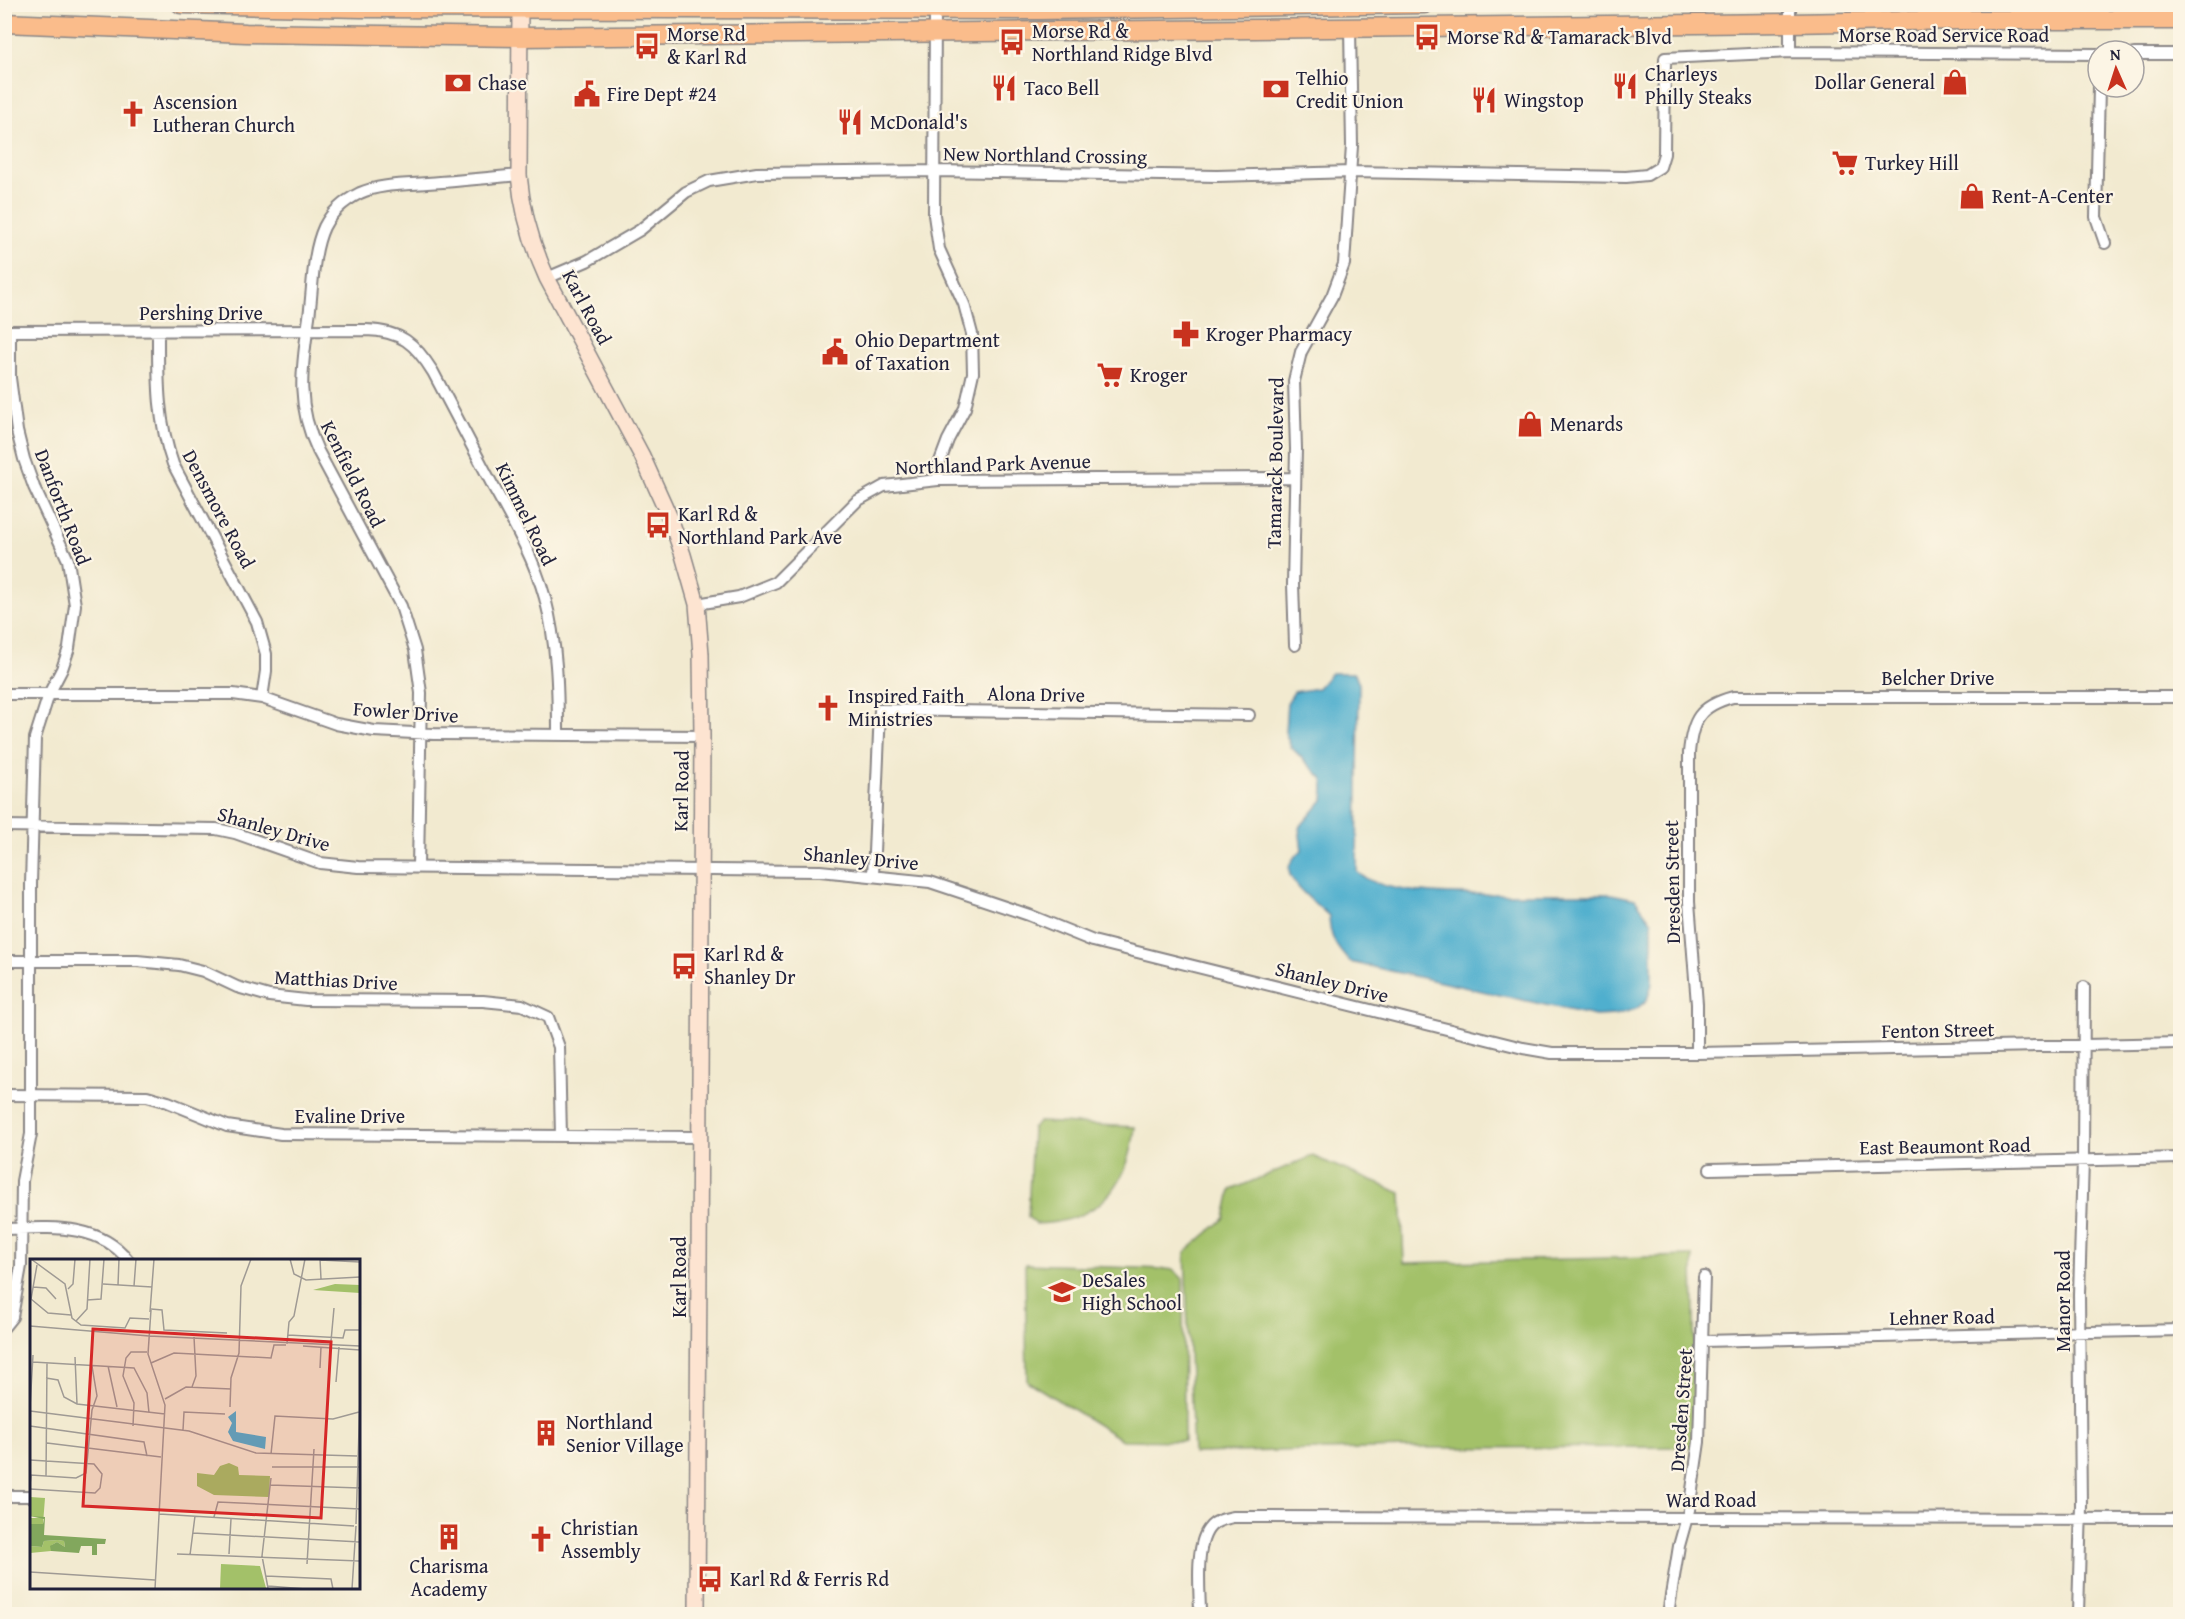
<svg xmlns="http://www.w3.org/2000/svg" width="2185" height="1619" viewBox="0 0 2185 1619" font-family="'Gentium Book Plus',serif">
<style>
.green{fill:#a3c169;stroke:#627252;stroke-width:1.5}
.water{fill:#50afce;stroke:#396884;stroke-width:1.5}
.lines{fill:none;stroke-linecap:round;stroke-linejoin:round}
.street-casing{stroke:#8a8686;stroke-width:14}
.secondary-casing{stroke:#8a8686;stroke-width:18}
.primary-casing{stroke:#8a8686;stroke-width:21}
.street{stroke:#fff;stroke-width:10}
.secondary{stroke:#fde4d1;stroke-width:15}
.primary{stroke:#fabc8b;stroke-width:18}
.labels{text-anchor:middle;stroke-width:4.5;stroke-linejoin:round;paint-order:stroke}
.poi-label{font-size:20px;fill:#22223b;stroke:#fcf5e5;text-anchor:start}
.street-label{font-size:20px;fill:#22223b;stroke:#fcf5e5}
.inset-road{fill:none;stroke:#9f9a94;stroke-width:1.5}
.view{fill:#d62828;fill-opacity:0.15;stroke:#d62828;stroke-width:3}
.inset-edge{fill:none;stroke:#22223b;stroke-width:3}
</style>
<rect width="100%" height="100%" fill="#fcf5e5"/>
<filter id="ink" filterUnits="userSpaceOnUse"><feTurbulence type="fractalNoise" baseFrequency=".0167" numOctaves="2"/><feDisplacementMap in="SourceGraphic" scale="12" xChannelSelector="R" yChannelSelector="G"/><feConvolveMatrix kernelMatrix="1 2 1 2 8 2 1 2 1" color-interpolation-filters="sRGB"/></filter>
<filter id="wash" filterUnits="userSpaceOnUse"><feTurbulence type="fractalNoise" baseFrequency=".008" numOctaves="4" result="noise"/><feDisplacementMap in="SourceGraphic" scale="24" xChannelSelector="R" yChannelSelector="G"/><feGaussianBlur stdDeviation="1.35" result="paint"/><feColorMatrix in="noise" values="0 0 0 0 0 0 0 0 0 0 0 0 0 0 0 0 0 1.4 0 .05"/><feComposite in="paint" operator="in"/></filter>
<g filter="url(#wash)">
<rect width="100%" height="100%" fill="#f2ead0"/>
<!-- green -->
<path class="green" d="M1039,1122L1135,1127C1129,1187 1098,1222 1036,1224L1028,1217L1032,1128Z
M1312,1156L1401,1193L1404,1263L1693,1256L1696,1447L1409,1448L1193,1453L1185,1252L1225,1218L1231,1190Z
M1025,1264L1165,1269L1174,1270L1183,1279L1184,1441L1122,1440L1027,1381Z"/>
<!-- water -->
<path class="water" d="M1331,673H1355L1359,684L1357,872C1386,898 1471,894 1510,894C1544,894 1577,894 1611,894L1635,899L1652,922V984L1647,1000L1636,1009L1615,1015L1595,1016L1350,962C1335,947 1330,937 1329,916C1319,906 1288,883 1289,869C1289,861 1297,855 1302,850L1299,828L1323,800L1324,789L1323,779L1291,747L1285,732L1287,703L1294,692L1318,688Z"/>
</g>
<g filter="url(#ink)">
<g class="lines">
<!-- street casing -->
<g class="street-casing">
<path id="street" d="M1790,4V52L2098,54
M935,10L934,215L939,249L964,304L972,334L973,373L965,408L948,440L939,464L938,480
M2134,54H2180
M2099,87L2096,217L2105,243
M547,278L587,261L640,230L686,192L709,181L757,173L935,171L1217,176L1351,172L1626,177L1647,175L1660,167L1664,154L1665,58L1790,52
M4,331L366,330C401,331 415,343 433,372C453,410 473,448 493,486C513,522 534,558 545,598C557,643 558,688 558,735
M158,331C158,378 157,419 173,464L257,622L266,654V671L262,698
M697,604L739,597L776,582L857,501L884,486L938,480L1295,478
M1295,645L1293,584L1296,449L1294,381L1301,352L1332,296L1344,264L1352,146L1350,28
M4,694H233L262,698L336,724L374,731L434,734L702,736
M4,826L216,829L235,833L320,863L358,867L820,871L930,882L1029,915L1093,941L1523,1048L1552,1053H1697L2180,1043
M418,867L421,693L415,650L401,606L318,451C295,403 302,367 309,317C313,288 312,253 324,227C332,211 344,201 360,193C380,184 406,185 427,183C458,181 488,178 519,175
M873,876L880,710L1249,715
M4,961H137L179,965L203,971L237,987L269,996L306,1000L483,1001L522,1005L548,1017L559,1047L561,1136
M1697,1053V1004L1689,902V753C1692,720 1699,706 1733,697H2180
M4,1095L147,1096L168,1102L227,1126L281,1134L701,1137
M1710,1169L2180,1158
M4,1229C48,1228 98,1222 128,1260
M4,1327L12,1317L21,1266L22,1181L31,1134V884L35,738L49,694L62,669L69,648L75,605L68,560L34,487L24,459L17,431L10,378V331
M1703,1341L2180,1330
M4,1496H32
M1200,1614C1200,1591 1194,1543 1211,1526C1217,1520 1225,1519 1233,1517L2180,1519
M1668,1614L1679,1546L1689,1510L1699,1442L1704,1277
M2078,1614L2081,1506L2079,1294L2083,1160L2084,987"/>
</g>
<!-- secondary casing -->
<g class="secondary-casing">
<path id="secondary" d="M520,4L519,175C522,211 532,245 547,278L642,456L670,518L683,555L697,604L701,654L702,736L697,1614"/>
</g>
<!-- primary casing -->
<g class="primary-casing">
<path id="primary" d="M181,4L361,8L1039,10L1424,4
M2121,9L2167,4
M4,23L246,33L521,37L1789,23L1963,20H2180"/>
</g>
<!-- street -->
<use href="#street" class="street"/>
<!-- secondary -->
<use href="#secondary" class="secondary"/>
<!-- primary -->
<use href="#primary" class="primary"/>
</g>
</g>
<!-- icons -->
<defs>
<g id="bus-bare" transform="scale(2.07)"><path d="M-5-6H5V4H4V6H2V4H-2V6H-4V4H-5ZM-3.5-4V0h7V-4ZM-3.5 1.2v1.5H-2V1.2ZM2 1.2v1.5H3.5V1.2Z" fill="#c8321e" stroke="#fcf5e5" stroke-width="2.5" paint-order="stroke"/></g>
<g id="shop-bare" transform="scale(2.07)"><path d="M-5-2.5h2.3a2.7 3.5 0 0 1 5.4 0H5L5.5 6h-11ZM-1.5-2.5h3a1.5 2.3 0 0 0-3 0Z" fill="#c8321e" stroke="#fcf5e5" stroke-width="2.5" paint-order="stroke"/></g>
<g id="bank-bare" transform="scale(2.07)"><path d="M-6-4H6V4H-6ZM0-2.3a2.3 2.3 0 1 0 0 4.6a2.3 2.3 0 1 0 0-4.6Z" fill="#c8321e" stroke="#fcf5e5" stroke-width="2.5" paint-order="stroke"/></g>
<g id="restaurant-bare" transform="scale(2.07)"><path d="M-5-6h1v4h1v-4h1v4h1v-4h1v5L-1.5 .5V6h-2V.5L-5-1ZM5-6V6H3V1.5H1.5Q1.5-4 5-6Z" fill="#c8321e" stroke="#fcf5e5" stroke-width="2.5" paint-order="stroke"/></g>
<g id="civic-bare" transform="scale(2.07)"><path d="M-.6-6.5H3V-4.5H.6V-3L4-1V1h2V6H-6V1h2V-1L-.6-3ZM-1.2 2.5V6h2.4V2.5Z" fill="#c8321e" stroke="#fcf5e5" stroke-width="2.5" paint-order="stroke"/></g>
<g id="church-bare" transform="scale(2.07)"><path d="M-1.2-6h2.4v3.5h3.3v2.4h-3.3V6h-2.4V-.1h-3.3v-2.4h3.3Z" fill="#c8321e" stroke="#fcf5e5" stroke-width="2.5" paint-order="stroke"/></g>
<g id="supermarket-bare" transform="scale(2.07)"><path d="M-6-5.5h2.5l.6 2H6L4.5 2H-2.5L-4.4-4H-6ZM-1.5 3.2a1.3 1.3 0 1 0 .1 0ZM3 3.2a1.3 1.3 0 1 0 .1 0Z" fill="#c8321e" stroke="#fcf5e5" stroke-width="2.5" paint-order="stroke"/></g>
<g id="pharmacy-bare" transform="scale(2.07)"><path d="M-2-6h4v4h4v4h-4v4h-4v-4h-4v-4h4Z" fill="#c8321e" stroke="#fcf5e5" stroke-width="2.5" paint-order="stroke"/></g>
<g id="school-bare" transform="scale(2.07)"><path d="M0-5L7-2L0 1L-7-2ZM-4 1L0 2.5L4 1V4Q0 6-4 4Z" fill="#c8321e" stroke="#fcf5e5" stroke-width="2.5" paint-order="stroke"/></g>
<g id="building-bare" transform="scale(2.07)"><path d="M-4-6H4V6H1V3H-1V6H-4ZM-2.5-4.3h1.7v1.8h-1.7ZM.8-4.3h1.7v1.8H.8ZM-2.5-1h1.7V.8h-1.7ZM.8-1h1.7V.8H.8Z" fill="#c8321e" stroke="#fcf5e5" stroke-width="2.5" paint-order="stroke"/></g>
</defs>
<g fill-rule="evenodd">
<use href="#bus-bare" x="1427" y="37"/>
<use href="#bus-bare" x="1012" y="42"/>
<use href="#bus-bare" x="647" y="46"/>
<use href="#shop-bare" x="1955" y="82"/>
<use href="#bank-bare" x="458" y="83"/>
<use href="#restaurant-bare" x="1625" y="86"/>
<use href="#restaurant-bare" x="1004" y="88"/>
<use href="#bank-bare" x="1276" y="89"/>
<use href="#civic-bare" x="587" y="94"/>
<use href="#restaurant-bare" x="1484" y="100"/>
<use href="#church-bare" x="133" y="114"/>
<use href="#restaurant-bare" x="850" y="122"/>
<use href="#supermarket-bare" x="1845" y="163"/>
<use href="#shop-bare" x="1972" y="196"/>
<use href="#pharmacy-bare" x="1186" y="334"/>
<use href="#civic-bare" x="835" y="352"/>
<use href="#supermarket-bare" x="1110" y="375"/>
<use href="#shop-bare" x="1530" y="424"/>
<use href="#bus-bare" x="658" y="525"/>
<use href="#church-bare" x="828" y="708"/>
<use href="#bus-bare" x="684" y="966"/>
<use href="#school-bare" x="1062" y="1292"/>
<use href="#building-bare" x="546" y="1433"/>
<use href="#building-bare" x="449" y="1537"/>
<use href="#church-bare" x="541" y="1539"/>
<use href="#bus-bare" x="710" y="1579"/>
</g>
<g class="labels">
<!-- poi labels -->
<g class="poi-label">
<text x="1032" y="38">Morse Rd &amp;<tspan x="1032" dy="23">Northland Ridge Blvd</tspan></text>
<text x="667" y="41">Morse Rd<tspan x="667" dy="23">&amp; Karl Rd</tspan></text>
<text x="1447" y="44">Morse Rd &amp; Tamarack Blvd</text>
<text x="1645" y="81">Charleys<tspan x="1645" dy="23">Philly Steaks</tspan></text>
<text x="1296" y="85">Telhio<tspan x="1296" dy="23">Credit Union</tspan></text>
<text x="1935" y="89" text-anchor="end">Dollar General</text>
<text x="478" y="90">Chase</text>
<text x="1024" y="95">Taco Bell</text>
<text x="607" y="101">Fire Dept #24</text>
<text x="1504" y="107">Wingstop</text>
<text x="153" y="109">Ascension<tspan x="153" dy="23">Lutheran Church</tspan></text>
<text x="870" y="129">McDonald's</text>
<text x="1865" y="170">Turkey Hill</text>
<text x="1992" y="203">Rent-A-Center</text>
<text x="1206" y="341">Kroger Pharmacy</text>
<text x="855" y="347">Ohio Department<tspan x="855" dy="23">of Taxation</tspan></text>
<text x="1130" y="382">Kroger</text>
<text x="1550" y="431">Menards</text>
<text x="678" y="521">Karl Rd &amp;<tspan x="678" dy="23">Northland Park Ave</tspan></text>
<text x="848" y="703">Inspired Faith<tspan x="848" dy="23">Ministries</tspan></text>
<text x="704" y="961">Karl Rd &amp;<tspan x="704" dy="23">Shanley Dr</tspan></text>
<text x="1082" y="1287">DeSales<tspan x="1082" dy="23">High School</tspan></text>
<text x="566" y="1429">Northland<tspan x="566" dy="23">Senior Village</tspan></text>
<text x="561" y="1535">Christian<tspan x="561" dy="23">Assembly</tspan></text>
<text x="449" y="1573" text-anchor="middle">Charisma<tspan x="449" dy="23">Academy</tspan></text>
<text x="730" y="1586">Karl Rd &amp; Ferris Rd</text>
</g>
<!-- street labels -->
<g class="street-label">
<text x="1944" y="42">Morse Road Service Road</text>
<text transform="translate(1045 155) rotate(1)" y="7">New Northland Crossing</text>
<text transform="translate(587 307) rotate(62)" y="7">Karl Road</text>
<text x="201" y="320">Pershing Drive</text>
<text transform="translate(1275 463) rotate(-89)" y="7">Tamarack Boulevard</text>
<text transform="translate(993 464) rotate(-2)" y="7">Northland Park Avenue</text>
<text transform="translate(353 474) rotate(63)" y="7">Kenfield Road</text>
<text transform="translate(63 507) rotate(69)" y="7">Danforth Road</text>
<text transform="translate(219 509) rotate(62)" y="7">Densmore Road</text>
<text transform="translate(526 514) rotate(64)" y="7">Kimmel Road</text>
<text x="1938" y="685">Belcher Drive</text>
<text transform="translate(1036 694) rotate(1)" y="7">Alona Drive</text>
<text transform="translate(406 712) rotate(4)" y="7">Fowler Drive</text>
<text transform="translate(681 791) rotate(-89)" y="7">Karl Road</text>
<text transform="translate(274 829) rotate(16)" y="7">Shanley Drive</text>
<text transform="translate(861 858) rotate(5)" y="7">Shanley Drive</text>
<text transform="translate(1672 882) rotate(-91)" y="7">Dresden Street</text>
<text transform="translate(336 980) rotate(3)" y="7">Matthias Drive</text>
<text transform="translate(1332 982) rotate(14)" y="7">Shanley Drive</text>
<text transform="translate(1938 1030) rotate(-1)" y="7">Fenton Street</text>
<text x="350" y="1123">Evaline Drive</text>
<text transform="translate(1945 1146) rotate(-1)" y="7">East Beaumont Road</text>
<text transform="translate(679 1277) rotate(-90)" y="7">Karl Road</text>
<text transform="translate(2063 1301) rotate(-90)" y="7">Manor Road</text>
<text transform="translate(1942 1317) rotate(-1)" y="7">Lehner Road</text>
<text transform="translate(1681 1410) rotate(-86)" y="7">Dresden Street</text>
<text x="1711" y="1507">Ward Road</text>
</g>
</g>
<!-- overview -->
<g transform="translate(30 1259)">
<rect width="330" height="330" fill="#f2ead0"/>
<path d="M305,25L330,26V34L283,31ZM199,204L208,208L209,216L240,217L239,238L184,236L167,227V214L184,216L190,207ZM0,238L15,239L13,265H0V259H12L0,257ZM28,281L34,282L35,288L27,283L22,286L21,292L0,294V287L12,288L14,282ZM191,305L230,307L236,329L190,330Z" fill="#a3c169"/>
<path d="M0,257L15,258L14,276L76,280L75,285H67V296H62V287H51L49,294L21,292L20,287L27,283L35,288L34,282L28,281L14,282L12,288L0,287V265H13L14,260Z" fill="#82a75d"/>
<path d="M206,152V173L236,178L235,190L203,182L198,173L202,164L198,158Z" fill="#50afce"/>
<path class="inset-road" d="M1,0L35,25L42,59L51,66L95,69L100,59L119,60M260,0L264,15L276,21L330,18M290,0L291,20M290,1L330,3M73,25L122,28M88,26L89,0M104,27L106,0M3,28L16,29L26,40M38,30L43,25L45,0M1,40L18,54L41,56M1,40L7,6M57,41L71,40L74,0M121,50L132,51L134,71L197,74M121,51L118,95L135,146L125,330M120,53L124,0M46,62L57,50L60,0M0,67L119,77L330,87M258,76L313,79L315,71H330M301,82L304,49M257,85L259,63L264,57L275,0M273,87L330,91M45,98L47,145M3,103L104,109L117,134L119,154M121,104L144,94L241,99L244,86H256M78,107L87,148M290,109L291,88M16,119L28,121L34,138L47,145L135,155M306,123L309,88M162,128L166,117L164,78M135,140L156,128L201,130M0,148L3,96M200,148L201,119L209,94L211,27L221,0M0,152L159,172L226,194L327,197M0,167L114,183L117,197M103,167L104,144L93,117L96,99L101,93H117M153,171L154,153L195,155M17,184L131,198M241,195L245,157L303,160L329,153M0,201L64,205L72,215L70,229L65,234L0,230M242,208H330M16,217L17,104M0,226L1,216L46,219L56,214L62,151L67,137L62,107M240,226L330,229M129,255L324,267M184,258L188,243L330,250M326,265L330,138M163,274L330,283M147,295L330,302M199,295L201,260M160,296L165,257M232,297L241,219M232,297L238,329M277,305L284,190M0,313L125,321M236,317L301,320L303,330M238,327L276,330M322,330L326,267"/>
<path class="view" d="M63,70L301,83L291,259L53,247Z"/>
<rect width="330" height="330" class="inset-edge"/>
</g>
<!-- margin -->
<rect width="2185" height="1619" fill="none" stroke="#fcf5e5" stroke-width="24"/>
<!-- north arrow -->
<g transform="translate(2116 69) rotate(357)"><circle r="28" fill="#fcf5e5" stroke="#a5a1a1" stroke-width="1.5"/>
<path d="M0-4.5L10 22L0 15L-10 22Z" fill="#c8321e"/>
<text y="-9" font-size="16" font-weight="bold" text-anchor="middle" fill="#22223b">N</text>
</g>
</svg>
